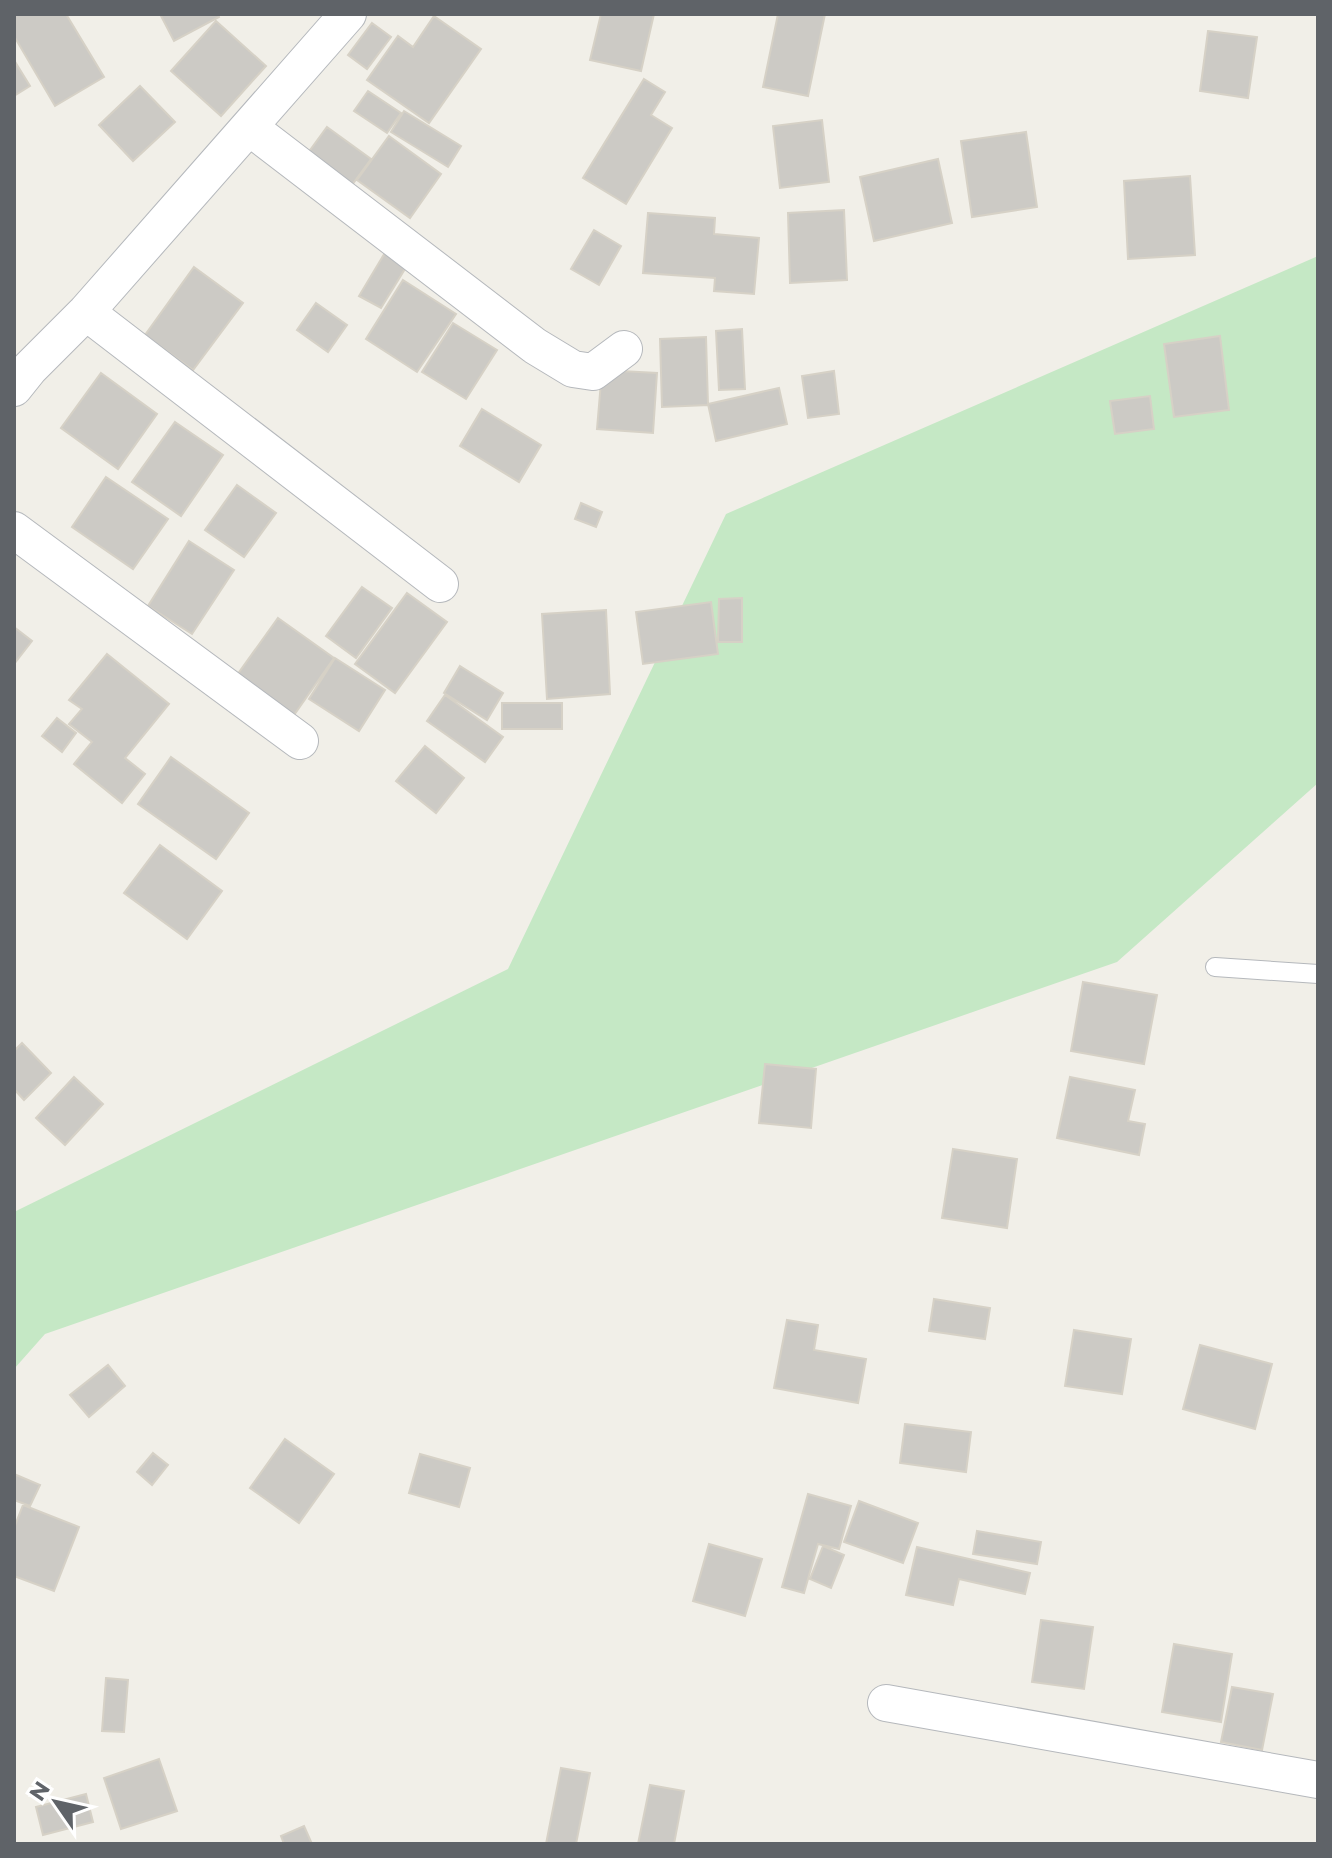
<svg xmlns="http://www.w3.org/2000/svg" width="1332" height="1858" viewBox="0 0 1332 1858" font-family="Montserrat,sans-serif">
<style>
.green{fill:#c5e8c5}
.building{fill:#cccac5;stroke:#d6d1c6;stroke-width:2}
.lines{fill:none;stroke-linecap:round;stroke-linejoin:round}
.lane-casing{stroke:#b5b8bc;stroke-width:20}
.street-casing{stroke:#b5b8bc;stroke-width:38}
.lane{stroke:#fff;stroke-width:18}
.street{stroke:#fff;stroke-width:36}
</style>
<rect width="100%" height="100%" fill="#f1efe8"/>
<!-- green -->
<path class="green" d="M1318,256V783L1117,962L45,1334L14,1369V1212L508,969L726,514Z"/>
<!-- building -->
<path class="building" d="M14,14H66L104,77L55,106L14,36Z
M160,14H218L219,17L174,41Z
M601,14H654L641,71L590,60Z
M778,14H825L808,96L763,87Z
M434,16L481,49L429,123L367,80L398,36L413,47Z
M216,21L266,66L221,116L171,71Z
M372,23L391,37L367,69L348,55Z
M1208,31L1257,37L1248,98L1200,91Z
M14,60L30,86L14,96Z
M644,79L665,92L651,115L672,128L626,204L583,178Z
M140,86L175,122L133,161L99,125Z
M368,91L401,113L387,133L354,111Z
M404,111L461,146L448,167L391,132Z
M822,120L829,182L780,188L773,126Z
M327,127L371,159L349,189L305,157Z
M1026,132L1037,207L972,217L961,141Z
M389,136L441,174L410,218L357,180Z
M938,159L952,223L874,241L860,177Z
M1190,176L1195,255L1128,259L1124,181Z
M844,210L847,280L790,283L788,213Z
M648,213L715,218L714,234L759,238L754,294L714,291L715,278L643,273Z
M594,230L621,246L599,285L571,269Z
M386,251L408,264L381,308L359,296Z
M194,267L243,303L193,370L145,335Z
M403,280L456,314L417,372L366,339Z
M316,303L347,325L328,352L297,330Z
M453,323L497,350L466,399L422,372Z
M742,329L745,389L719,390L716,331Z
M1220,336L1229,410L1174,417L1164,344Z
M706,337L708,405L662,407L660,339Z
M602,370L657,373L653,433L597,429Z
M834,371L839,414L808,418L802,376Z
M101,373L157,414L118,469L61,428Z
M779,388L787,424L716,441L708,404Z
M1150,396L1154,429L1115,434L1110,401Z
M482,409L541,445L519,482L460,446Z
M175,422L223,455L181,516L132,482Z
M106,477L168,519L133,569L72,527Z
M237,485L276,513L244,557L205,530Z
M581,503L602,512L596,527L575,519Z
M189,541L234,570L192,634L148,606Z
M362,587L392,608L356,658L326,636Z
M407,593L447,622L395,693L355,664Z
M742,598V642H718L719,599Z
M711,602L718,654L643,664L636,612Z
M606,610L610,694L547,699L542,614Z
M278,618L334,658L294,715L237,675Z
M14,627L32,641L14,664Z
M107,654L169,704L125,758L145,774L122,803L74,764L92,742L69,724L82,709L69,700Z
M335,658L385,690L359,731L309,699Z
M460,666L503,693L487,720L444,693Z
M445,695L503,737L485,762L427,721Z
M502,703H562V729H502Z
M57,718L76,733L62,752L42,736Z
M425,746L464,778L436,813L396,781Z
M171,757L249,813L216,859L138,804Z
M160,845L222,891L187,939L124,893Z
M1083,982L1157,995L1144,1064L1071,1051Z
M22,1043L51,1073L24,1100L14,1089V1051Z
M765,1064L816,1069L811,1128L759,1123Z
M74,1077L103,1104L65,1145L36,1118Z
M1070,1077L1135,1090L1128,1121L1145,1124L1139,1155L1057,1138Z
M953,1149L1017,1159L1007,1228L942,1218Z
M934,1299L990,1308L985,1339L929,1331Z
M787,1320L818,1325L814,1350L866,1359L858,1403L774,1388Z
M1074,1330L1131,1339L1122,1394L1065,1386Z
M1200,1345L1272,1364L1255,1429L1183,1409Z
M108,1365L125,1386L89,1417L70,1395Z
M905,1424L971,1432L966,1472L900,1463Z
M285,1439L334,1474L299,1523L250,1488Z
M153,1453L168,1465L152,1485L137,1472Z
M420,1454L470,1468L459,1507L409,1493Z
M14,1474L40,1485L30,1506L14,1500Z
M808,1494L851,1506L839,1549L818,1544L804,1593L782,1587Z
M859,1501L918,1523L903,1563L844,1542Z
M23,1505L79,1527L54,1591L14,1576V1528Z
M977,1531L1041,1542L1037,1564L973,1554Z
M709,1544L762,1559L745,1616L693,1601Z
M823,1546L844,1555L831,1588L810,1579Z
M917,1547L1030,1573L1025,1594L959,1579L953,1605L906,1595Z
M1041,1620L1093,1627L1084,1689L1032,1682Z
M1174,1644L1232,1654L1221,1722L1162,1712Z
M106,1678L128,1680L124,1732L102,1731Z
M1232,1687L1273,1694L1262,1750L1221,1742Z
M159,1759L177,1811L121,1829L104,1778Z
M561,1768L590,1773L576,1844H546Z
M650,1785L684,1791L674,1844H638Z
M86,1794L93,1822L43,1835L36,1807Z
M304,1826L312,1844H284L281,1836Z"/>
<g class="lines">
<!-- lane casing -->
<g class="lane-casing">
<path id="lane" d="M1215,967L1318,974"/>
</g>
<!-- street casing -->
<g class="street-casing">
<path id="street" d="M249,127L535,346L573,369L593,372L624,349
M86,312L440,584
M14,388L30,368L86,312L348,14
M14,530L300,741
M886,1703L1318,1780"/>
</g>
<!-- lane -->
<use href="#lane" class="lane"/>
<!-- street -->
<use href="#street" class="street"/>
</g>
<!-- border -->
<rect width="1332" height="1858" fill="none" stroke="#5f6368" stroke-width="32"/>
<!-- north arrow -->
<g transform="translate(56 1802) rotate(304)" stroke="#ffffff" stroke-width="6" paint-order="stroke">
<path d="M0-6L14 30L0 20L-14 30Z" fill="#5f6368"/>
<text y="-12" font-size="22" font-weight="bold" text-anchor="middle" fill="#5f6368">N</text>
</g>
</svg>
